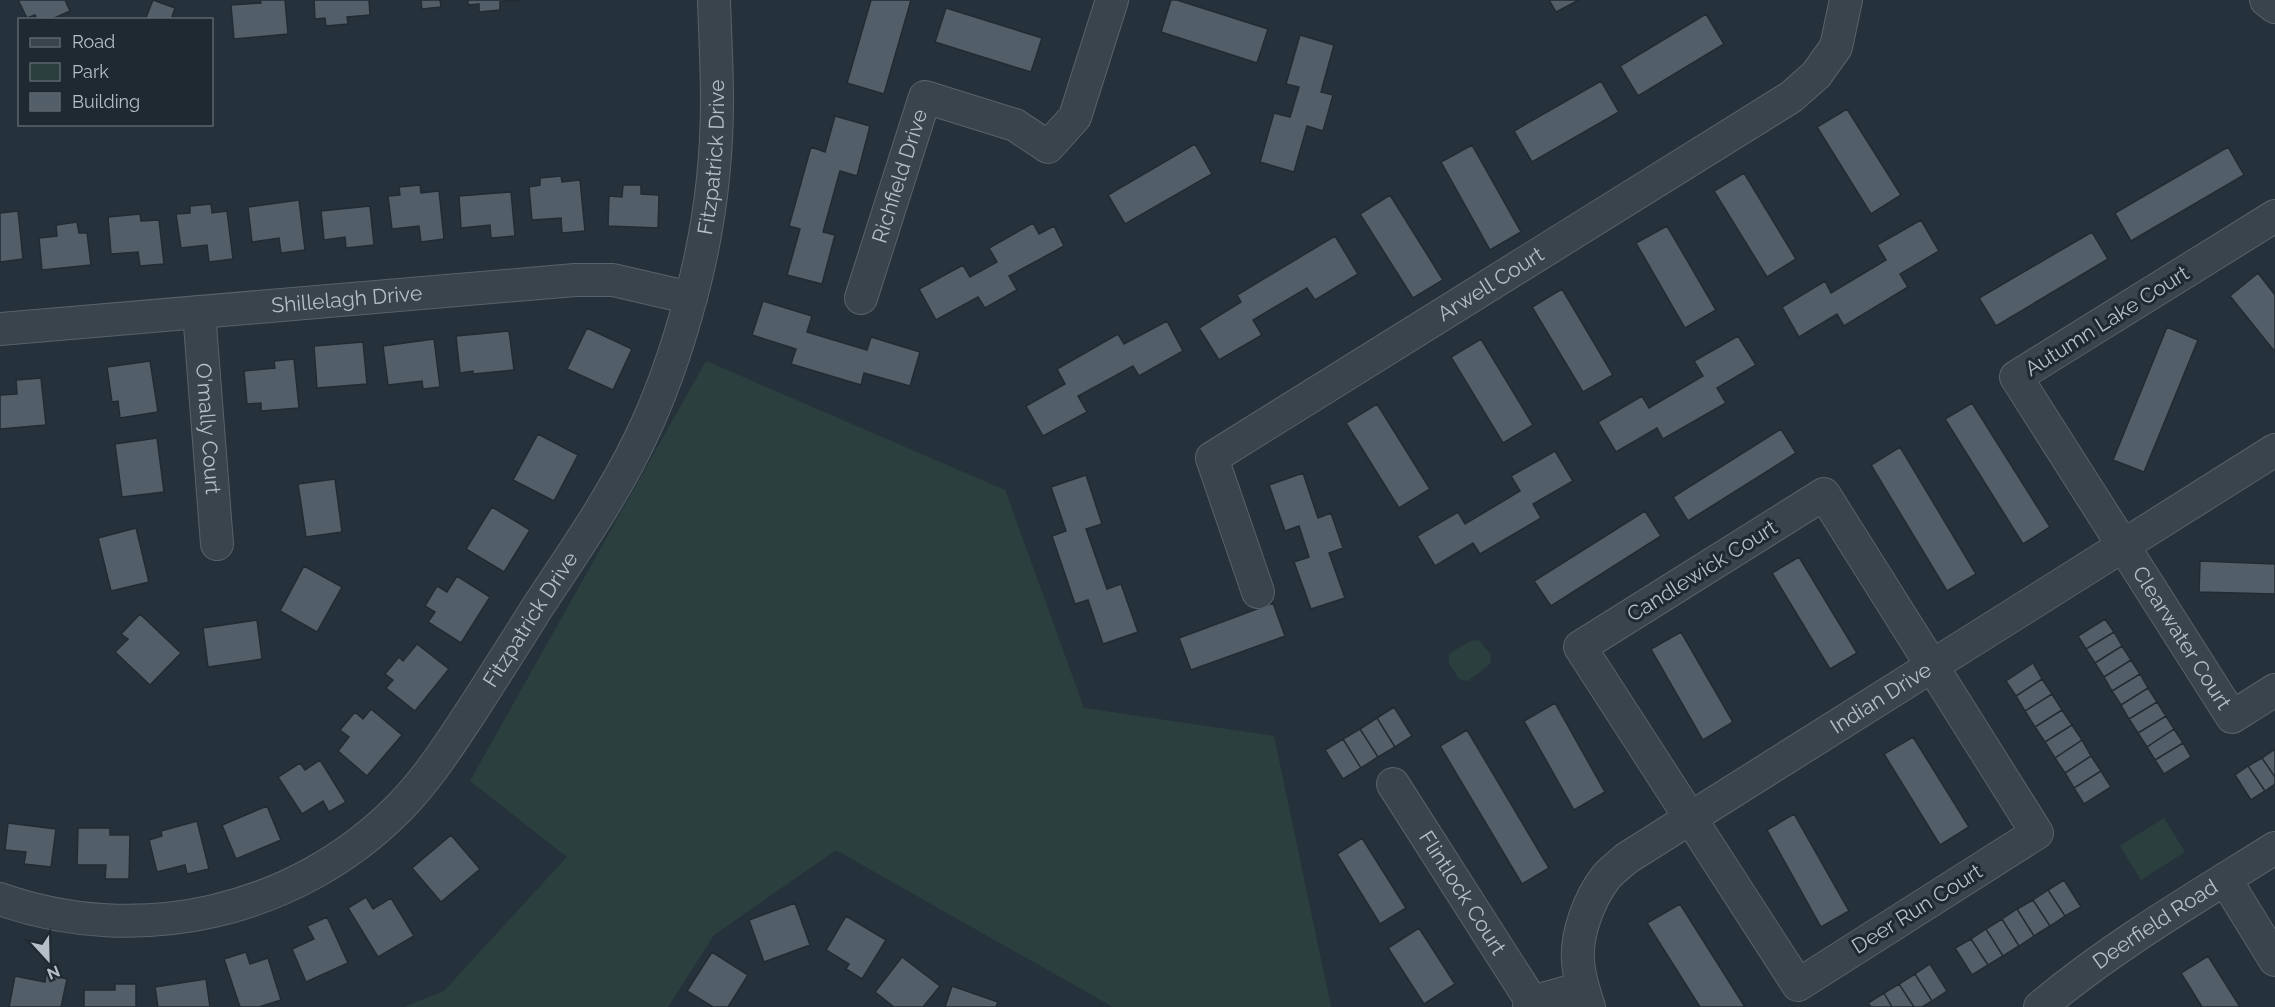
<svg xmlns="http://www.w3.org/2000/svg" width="2275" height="1007" viewBox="0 0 2275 1007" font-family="Raleway,sans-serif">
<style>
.green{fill:#2b403e}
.building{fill:#525f69;stroke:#212b33;stroke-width:1.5}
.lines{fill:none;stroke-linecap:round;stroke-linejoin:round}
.minor-casing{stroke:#58626a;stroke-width:34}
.minor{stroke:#3a444c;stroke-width:32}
.labels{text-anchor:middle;stroke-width:6;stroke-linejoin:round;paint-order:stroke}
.street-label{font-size:21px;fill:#b6bfc7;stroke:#1f2931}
</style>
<rect width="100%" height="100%" fill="#26323b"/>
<!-- green -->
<path class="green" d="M706,361L1005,490L1084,708L1274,736L1331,1007H1113L836,850L714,935L668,1007H404L444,991L567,857L470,781Z
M1479,640L1491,655L1490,664L1468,681L1459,679L1449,663V654L1470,641Z
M2164,818L2185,852L2141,880L2120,846Z"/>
<!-- building -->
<path class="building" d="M18,0H65L70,11L50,20H37L35,15L27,18Z
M153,0L175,8L171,20H145Z
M260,0H285L288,34L234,39L231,5L261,3Z
M314,0H369L370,15L347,17L348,24L326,26L325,18L315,19Z
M421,0H440L441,7L422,9Z
M468,0H521L500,2V10L479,12V4L468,5Z
M871,0H911L884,94L847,83Z
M1171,0H1177L1268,29L1257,63L1161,32Z
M1549,0H1579L1556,12Z
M946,8L1042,38L1031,72L935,42Z
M1706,14L1724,44L1638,96L1620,66Z
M1300,35L1334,45L1321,92L1333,95L1323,131L1307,126L1294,172L1260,162L1274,113L1290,117L1299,87L1286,84Z
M1601,81L1619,112L1532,162L1514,131Z
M1847,109L1901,195L1871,214L1817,127Z
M835,116L870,126L857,176L840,171L823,232L835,235L822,284L787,275L800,229L789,226L811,147L825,152Z
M1195,144L1212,174L1125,224L1108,195Z
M1472,145L1521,232L1490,250L1441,162Z
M2228,147L2244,175L2131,241L2115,213Z
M1744,173L1796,259L1767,277L1714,191Z
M561,176L562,182L580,180L585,231L562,233L561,218L532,220L529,187L540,185V178Z
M420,185L421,193L439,191L444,239L421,242L419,226L392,229L388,196L400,195L399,187Z
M623,185H641V194L659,195L658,228L608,226L609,196L622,197Z
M511,192L515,236L491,238L490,225L461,228L459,196Z
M1390,195L1443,280L1413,298L1360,214Z
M299,200L305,250L281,253L279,238L252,242L248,207Z
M211,204L212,213L227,211L233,259L209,262L207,245L181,248L176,214L190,213V206Z
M370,206L374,245L346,248L345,237L324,240L321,211Z
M18,211L23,259L0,262V213Z
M140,214L141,221L159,220L164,264L140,266L138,252L111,254L108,217Z
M1921,220L1939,251L1900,274L1908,287L1844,326L1837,314L1799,337L1782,307L1825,281L1831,293L1886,260L1877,245Z
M77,222L79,233H87L91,265L42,270L39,238L57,236L56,225Z
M1033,223L1039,234L1054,226L1064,246L1009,276L1017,290L985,308L978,297L936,320L919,289L963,265L970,277L997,262L989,248Z
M1667,226L1716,310L1685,328L1636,243Z
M2092,232L2108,259L1996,326L1979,298Z
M1335,236L1358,274L1315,300L1307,288L1253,320L1262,335L1219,360L1199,328L1241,302L1237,295Z
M2258,273L2275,295V352L2230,296Z
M1562,289L1613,375L1583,392L1532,307Z
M763,301L812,316L807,332L867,350L871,337L920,352L910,386L864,373L861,385L791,364L796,349L752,335Z
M1167,321L1183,351L1139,376L1133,366L1078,396L1087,412L1043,436L1026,406L1065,384L1057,369L1118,334L1124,344Z
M2167,327L2198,340L2144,472L2113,460Z
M587,328L632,349L613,390L567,369Z
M509,331L514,370L473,374V371L460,373L456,336Z
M1738,336L1756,365L1717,388L1726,403L1663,439L1657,428L1616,452L1598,422L1642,396L1649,408L1703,376L1694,361Z
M434,339L440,387L423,389L422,381L388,385L383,346Z
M1481,339L1533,425L1503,443L1451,357Z
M363,342L367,384L317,388L314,346Z
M294,359L299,408L261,411V403L247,404L244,371L275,368L274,361Z
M150,361L158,412L120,418L118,401L112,402L107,367Z
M41,378L46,425L0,429V395L17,394L16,380Z
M1972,403L2050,527L2023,544L1945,419Z
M1377,404L1430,489L1399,508L1346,423Z
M1781,429L1796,453L1688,521L1673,497Z
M538,434L578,455L554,501L513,480Z
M157,438L164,492L122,497L115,444Z
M1900,447L1976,574L1947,591L1871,465Z
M1555,451L1573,481L1533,504L1541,518L1480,554L1473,543L1435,566L1417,536L1458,512L1465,524L1520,491L1511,476Z
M1303,473L1318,518L1331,513L1343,548L1329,553L1345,598L1311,609L1294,562L1309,557L1299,526L1285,531L1269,485Z
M1086,475L1102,524L1086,529L1107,589L1121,584L1138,632L1103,644L1088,600L1075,604L1052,536L1066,531L1051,487Z
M335,479L342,532L306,537L298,484Z
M492,507L530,530L504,572L466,549Z
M1645,511L1661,536L1551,606L1534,581Z
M136,528L149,582L111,591L98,538Z
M1799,557L1857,653L1830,669L1772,573Z
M2200,561L2275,564V594L2199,592Z
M304,566L342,587L317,632L280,611Z
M457,576L490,597L461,643L428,622L435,612L425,606L437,586L447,592Z
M1273,603L1285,636L1191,670L1179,638Z
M140,614L181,653L150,685L115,652L128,639L121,634Z
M2105,619L2114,632L2086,649L2078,636Z
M257,620L262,659L208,667L203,628Z
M1681,632L1733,722L1703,740L1651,649Z
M2114,632L2122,646L2095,663L2086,649Z
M417,644L449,669L415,711L386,688L393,680L385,674L399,657L403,661Z
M2122,646L2131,660L2104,677L2095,663Z
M2131,660L2140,674L2112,691L2104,677Z
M2033,663L2042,679L2016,696L2006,681Z
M2140,674L2148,688L2121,705L2112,691Z
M2042,679L2052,694L2025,711L2016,696Z
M2148,688L2157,702L2129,719L2121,705Z
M2052,694L2062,710L2035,727L2025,711Z
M2157,702L2166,716L2138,733L2129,719Z
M1555,703L1605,792L1574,810L1524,721Z
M1394,707L1412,736L1395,747L1377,718Z
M371,709L402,735L367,776L338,751L349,737L340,730L355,712L363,719Z
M2062,710L2072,725L2045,742L2035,727Z
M2166,716L2174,729L2147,747L2138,733Z
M1377,718L1395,747L1378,757L1360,729Z
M2072,725L2082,740L2055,758L2045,742Z
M1360,729L1378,757L1361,768L1343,739Z
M2174,729L2183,743L2155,760L2147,747Z
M1467,730L1549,868L1522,884L1440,746Z
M1913,737L1969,827L1940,845L1884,754Z
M1343,739L1361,768L1343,779L1325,750Z
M2082,740L2091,756L2065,773L2055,758Z
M2183,743L2191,757L2164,774L2155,760Z
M2275,749V777L2262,758Z
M2091,756L2101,771L2074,788L2065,773Z
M2262,758L2275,777V784L2265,791L2248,766Z
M320,760L346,802L329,812L323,801L302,814L278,777L300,763L305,770Z
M2248,766L2265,791L2251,800L2235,775Z
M2101,771L2111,787L2084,804L2074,788Z
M267,806L281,840L236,859L222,825Z
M1794,814L1849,911L1821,927L1767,830Z
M197,821L209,869L187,874L185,865L157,872L149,840L162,836L161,831Z
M8,823L56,829L51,867L24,864L26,852L5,850Z
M78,828H110V835H130L129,879H105L106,865H77Z
M451,835L480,869L441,902L412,868Z
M1362,838L1406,908L1380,924L1337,854Z
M2064,880L2081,907L2065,916L2048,890Z
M2048,890L2065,916L2050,926L2033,900Z
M366,897L373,909L391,898L414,936L378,957L348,908Z
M2033,900L2050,926L2034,936L2017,909Z
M795,903L810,945L764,962L749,920Z
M1680,904L1745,1007H1700L1647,923Z
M2017,909L2034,936L2019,946L2002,919Z
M846,916L886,940L862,979L846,969L849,964L826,950Z
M327,917L348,963L306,982L292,949L314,939L307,926Z
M2002,919L2019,946L2003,956L1986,929Z
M1419,928L1455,984L1424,1004L1388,948Z
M1986,929L2003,956L1988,965L1971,939Z
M1971,939L1988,965L1972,975L1955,948Z
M246,952L250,964L268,958L281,1000L259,1007H240L224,959Z
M712,952L748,975L728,1007H713L687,991Z
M2208,956L2240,1007H2202L2181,973Z
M902,957L940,986L923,1007H894L875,992Z
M1930,964L1947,991L1932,1001L1915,974Z
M46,974L67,979L61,1007H9L15,976L45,982Z
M1915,974L1932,1001L1922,1007H1914L1899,984Z
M206,979L210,1007H158L155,987Z
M115,984H136V1007H84V990H115Z
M1899,984L1914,1007H1892L1884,993Z
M952,986L998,1002L996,1007H945Z
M1884,993L1892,1007H1871L1868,1003Z"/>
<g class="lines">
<!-- minor casing -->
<g class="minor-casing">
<g id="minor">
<path d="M2266,0L2275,7"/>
<path id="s1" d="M2275,216L2016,377L2232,717L2275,690"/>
<path id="s2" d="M861,298L925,97L1015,125L1048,147L1075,117L1112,0"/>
<path id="s3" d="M199,312L217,544"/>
<path id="s4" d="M0,329L575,280H613L691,298"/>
<path d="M1824,494L2037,833L1798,985L1580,647Z"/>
<path id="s5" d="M1258,592L1212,458L1791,97L1816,75L1836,47L1846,0"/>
<path id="s6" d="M1393,784L1532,1002"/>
<path d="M2225,879L2275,960"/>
<path id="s7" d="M0,899C139,948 295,913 399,808C427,780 449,745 471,712C492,679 514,645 535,611C571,556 610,501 639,441C661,396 678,346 691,297C708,234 717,165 717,100C717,67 715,33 714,0"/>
<path d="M1529,1007L1532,1002L1583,988"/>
<path id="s8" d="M1589,1007C1584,992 1579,977 1578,961C1576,934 1589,899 1606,877C1612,870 1620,864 1627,858L2275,450"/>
<path id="s9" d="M2040,1007C2113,946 2195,898 2275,848"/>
</g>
</g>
<!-- minor -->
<use href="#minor" class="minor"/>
</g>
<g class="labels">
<!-- street labels -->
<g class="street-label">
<text dy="7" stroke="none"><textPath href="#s7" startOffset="1166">Fitzpatrick Drive</textPath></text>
<text dy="7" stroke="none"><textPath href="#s2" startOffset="128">Richfield Drive</textPath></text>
<text dy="7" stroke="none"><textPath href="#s5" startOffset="470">Arwell Court</textPath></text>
<text dy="7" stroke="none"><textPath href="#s4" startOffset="348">Shillelagh Drive</textPath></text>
<text transform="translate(2107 321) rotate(-32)" y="7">Autumn Lake Court</text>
<text dy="7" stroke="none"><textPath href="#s3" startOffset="117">O'mally Court</textPath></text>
<text transform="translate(1702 571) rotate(-32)" y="7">Candlewick Court</text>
<text dy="7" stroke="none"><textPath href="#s7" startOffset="662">Fitzpatrick Drive</textPath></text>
<text dy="7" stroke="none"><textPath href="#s1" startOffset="614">Clearwater Court</textPath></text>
<text dy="7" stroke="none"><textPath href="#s8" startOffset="466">Indian Drive</textPath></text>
<text dy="7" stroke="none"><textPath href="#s6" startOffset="129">Flintlock Court</textPath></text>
<text transform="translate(1917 909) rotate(-32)" y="7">Deer Run Court</text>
<text dy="7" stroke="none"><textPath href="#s9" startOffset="142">Deerfield Road</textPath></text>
</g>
</g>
<!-- legend -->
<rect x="18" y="18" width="195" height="108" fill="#1f2931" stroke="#5b656d" stroke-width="1.5"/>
<rect x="30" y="38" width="30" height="9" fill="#3a444c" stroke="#5b656d" stroke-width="1.5"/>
<text x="72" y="48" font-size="18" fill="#b6bfc7">Road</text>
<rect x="30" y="63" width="30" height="18" fill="#2b403e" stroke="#5b656d" stroke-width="1.5"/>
<text x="72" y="78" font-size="18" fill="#b6bfc7">Park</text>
<rect x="30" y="93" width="30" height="18" fill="#525f69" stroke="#5b656d" stroke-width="1.5"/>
<text x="72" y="108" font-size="18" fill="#b6bfc7">Building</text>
<!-- north arrow -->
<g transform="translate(48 959) rotate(158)" stroke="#1f2931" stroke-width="4.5" paint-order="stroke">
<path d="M0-4.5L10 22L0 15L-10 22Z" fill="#b6bfc7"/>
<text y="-9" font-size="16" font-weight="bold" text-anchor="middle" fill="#b6bfc7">N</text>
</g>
</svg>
